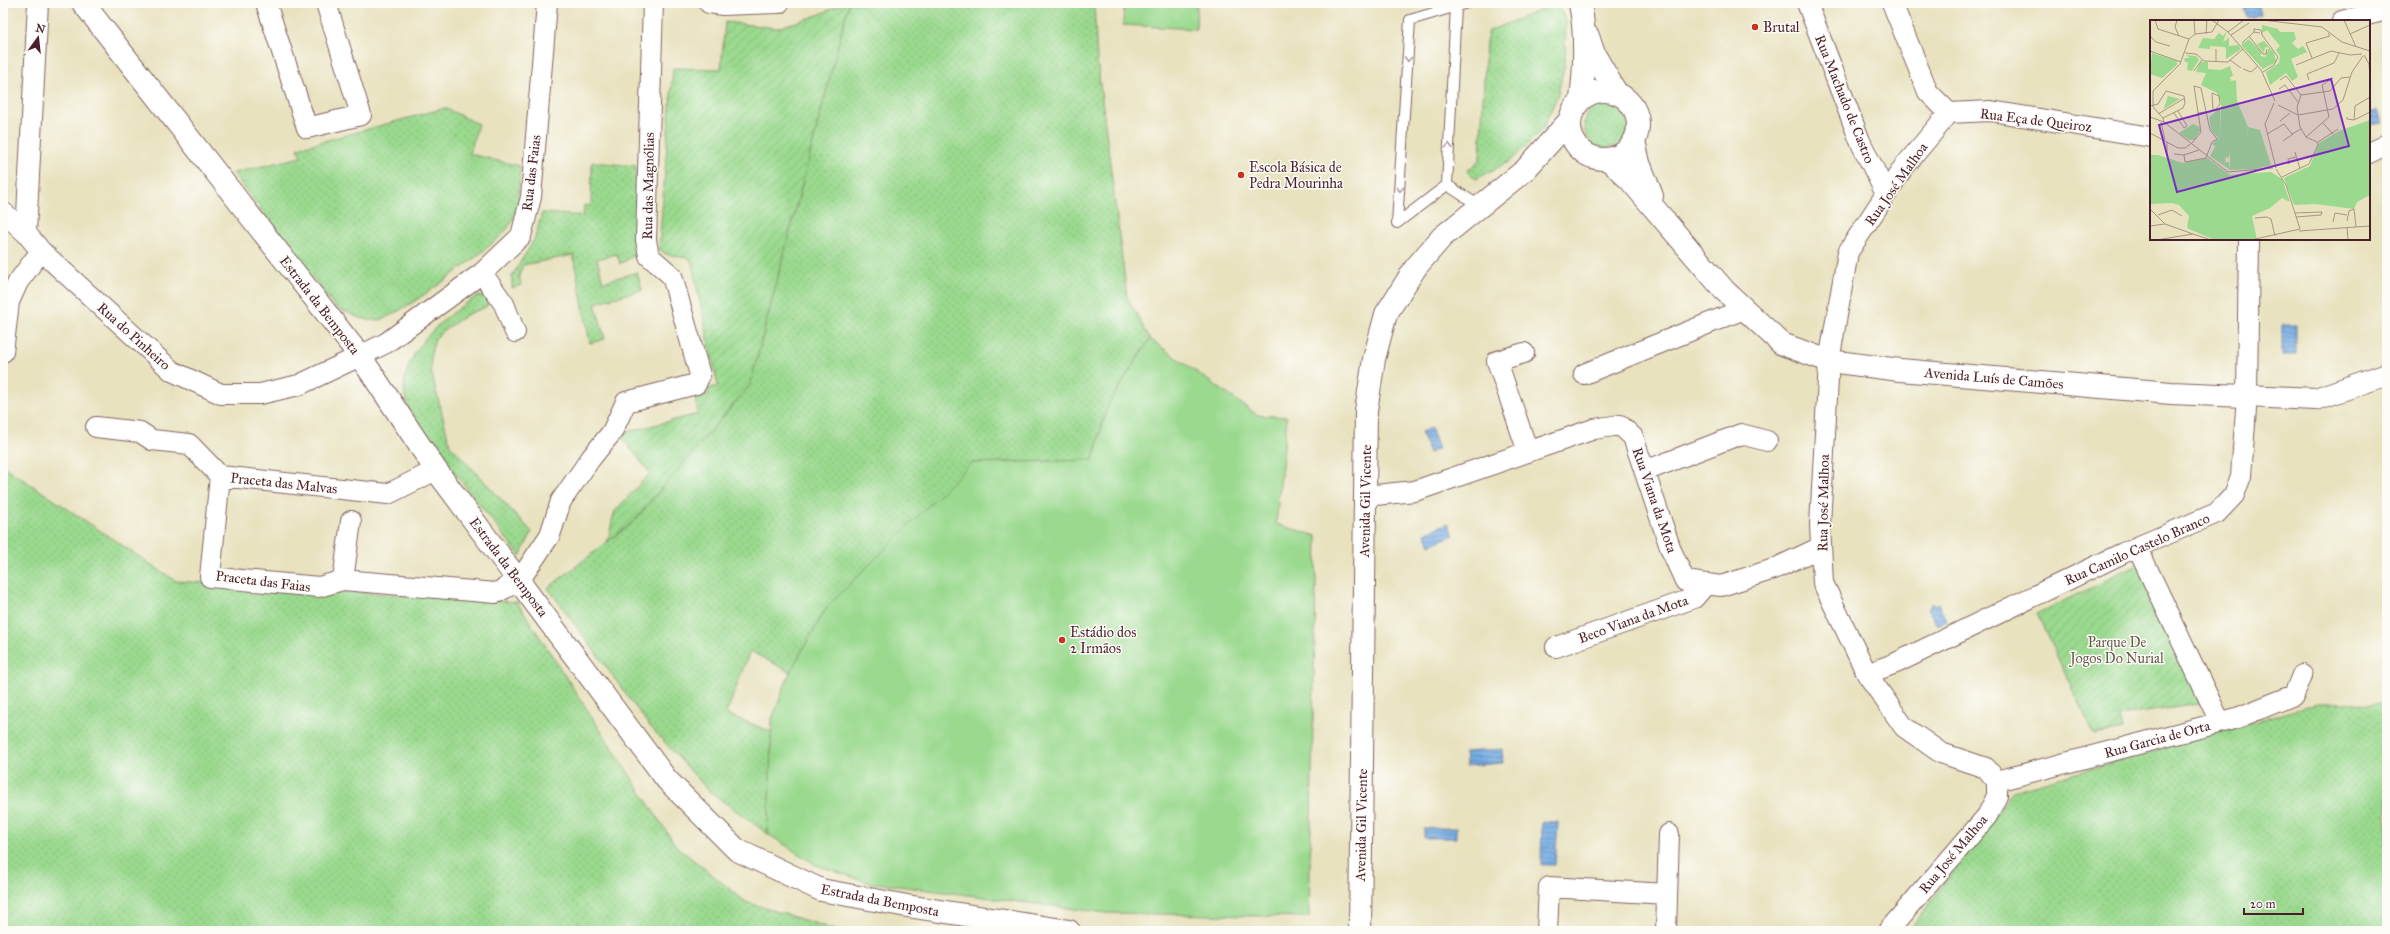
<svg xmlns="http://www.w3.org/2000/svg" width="2390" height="934" viewBox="0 0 2390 934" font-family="'IM FELL Great Primer',serif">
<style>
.grass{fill:url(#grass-dots);stroke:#727c5c}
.garden{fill:url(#garden-furrows);stroke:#727c5c}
.pitch{fill:#9ad98e;stroke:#727c5c}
.water{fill:url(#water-rules);stroke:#5e6586}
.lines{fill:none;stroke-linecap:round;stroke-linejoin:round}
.lane-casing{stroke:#81635f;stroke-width:12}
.street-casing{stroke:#81635f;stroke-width:22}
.secondary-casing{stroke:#81635f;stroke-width:24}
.lane{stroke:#fff;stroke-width:10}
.street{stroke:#fff;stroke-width:20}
.secondary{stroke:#fff;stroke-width:22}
.oneway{stroke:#ae9aa0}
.poi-dot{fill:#c8321e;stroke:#fdfcf7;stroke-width:1.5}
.labels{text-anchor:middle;stroke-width:3;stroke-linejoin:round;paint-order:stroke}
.poi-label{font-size:14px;fill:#4a1f2b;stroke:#fdfcf7;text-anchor:start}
.street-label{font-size:14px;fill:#4a1f2b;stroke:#fdfcf7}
.park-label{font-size:14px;fill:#625749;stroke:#fdfcf7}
.inset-road{fill:none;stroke:#a99484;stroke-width:1}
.view{fill:#7b2cbf;fill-opacity:0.15;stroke:#7b2cbf;stroke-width:2}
.inset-edge{fill:none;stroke:#4a1f2b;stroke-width:2}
</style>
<defs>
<pattern id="grass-dots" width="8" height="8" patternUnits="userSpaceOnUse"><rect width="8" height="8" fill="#9ad98e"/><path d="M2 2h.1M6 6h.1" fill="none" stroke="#86ba7b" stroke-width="1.8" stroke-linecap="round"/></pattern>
<pattern id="garden-furrows" width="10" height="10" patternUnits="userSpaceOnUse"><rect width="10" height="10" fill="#9ad98e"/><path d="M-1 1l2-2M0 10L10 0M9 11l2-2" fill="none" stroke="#86ba7b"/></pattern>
<pattern id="water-rules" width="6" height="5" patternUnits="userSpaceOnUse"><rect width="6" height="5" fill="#73abe2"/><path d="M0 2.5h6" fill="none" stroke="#608bb7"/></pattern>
</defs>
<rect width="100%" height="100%" fill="#fdfcf7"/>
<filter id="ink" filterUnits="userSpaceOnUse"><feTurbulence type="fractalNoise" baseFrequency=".025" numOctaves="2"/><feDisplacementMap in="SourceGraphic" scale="8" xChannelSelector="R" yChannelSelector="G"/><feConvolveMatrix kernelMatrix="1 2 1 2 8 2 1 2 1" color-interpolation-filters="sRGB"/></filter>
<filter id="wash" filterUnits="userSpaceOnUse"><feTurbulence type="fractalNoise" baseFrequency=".012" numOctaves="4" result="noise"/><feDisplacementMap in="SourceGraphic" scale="16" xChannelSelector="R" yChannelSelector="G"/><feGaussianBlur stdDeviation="0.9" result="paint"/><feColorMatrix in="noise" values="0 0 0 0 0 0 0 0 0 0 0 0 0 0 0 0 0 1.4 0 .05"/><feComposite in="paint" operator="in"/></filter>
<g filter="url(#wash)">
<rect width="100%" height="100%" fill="#e8e2bf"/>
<!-- grass -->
<path class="grass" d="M849,3H1094L1097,60L1127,297L1150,339L1107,407L1093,460L971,463L827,607L790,672L750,651L726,714L772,732L768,834L709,791L648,724L548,588L633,522L750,385Z
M1558,3L1566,22L1565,64L1557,97L1542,130L1512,160L1476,179L1467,171L1480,160L1486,41L1489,31Z
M1584 126a22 22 0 1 1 44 0a22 22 0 1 1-44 0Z
M445,108L478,124L470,154L520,166C519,184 519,214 508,228C495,246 398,317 379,320C365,323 347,312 335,307L233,173L301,157L298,148Z
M592,162L636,166L637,254L620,264L617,254L597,259L603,282L637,272L642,290L595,303L605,339L590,343L573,255L523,265L519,275L521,285L512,288V276L535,238L542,213L583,216L584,205L591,206Z
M478,296H486L489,301L486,307L468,314L444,330L435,339L431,354V371L450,445L532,532L520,556C497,527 475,498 452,470C436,448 411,423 405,396C397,355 447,313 478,296Z
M3,466L176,581L517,602L676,846L746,902L830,928L851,931H3Z
M2387,703V931H1909L2013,791L2317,704Z"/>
<!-- garden -->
<path class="garden" d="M844,3H849L750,385L633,522L607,542C611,531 611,521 615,511L650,473L619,434L698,414L695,399L709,395L707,389L718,386L691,259L666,254L659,249L673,68L721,69L725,22L777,28L818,15Z
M2139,564L2205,703L2120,716L2123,729L2094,735L2037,614Z"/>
<!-- pitch -->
<path class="pitch" d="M1124,3H1197L1196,29L1123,25Z
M1150,339L1257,415L1287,417L1276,524L1317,536L1309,917L1106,913L867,882L816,865L768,834L772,719L790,672L827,607L971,463L1093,460L1107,407Z"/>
<!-- water -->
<path class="water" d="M2243,3H2257L2260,15L2247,18Z
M2377,110L2383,123L2369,125V111Z
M2282,325H2296V355H2282Z
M1431,428L1439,449L1429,453L1421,432Z
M1448,523L1454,535L1430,545L1425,533Z
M1932,603L1934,606L1938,603L1946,620L1937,625L1928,609Z
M1502,749L1503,763L1466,766L1465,752Z
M1542,822H1558L1555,865H1541Z
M1424,828H1456V838H1424Z"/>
</g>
<g filter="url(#ink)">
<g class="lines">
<!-- lane casing -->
<g class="lane-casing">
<path id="lane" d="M1447,185L1397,223L1410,20L1467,3
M1447,185L1456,6
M1447,185L1481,207"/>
</g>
<!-- street casing -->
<g class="street-casing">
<path id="street" d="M266,3L307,128L361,115L326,3
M709,3L723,5L779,3
M1807,3L1860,141L1886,194
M1892,3L1928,92L1949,113L1991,111L2151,137
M2342,21L2387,10
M2369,153L2387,144
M3,212L26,233L41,251L172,371L221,394H260L299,385L360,356L386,343L482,273L521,236L531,197L547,3
M26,233L38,3
M482,273L504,304L515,332
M3,352L9,302L18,282L41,251
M1524,353L1497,361L1528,452
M1584,374L1744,309
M96,427L140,432L152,440L189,444L220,476L388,494L436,470
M1645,471L1741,434L1767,441
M220,476L210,577L319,587L343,580L496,593L519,581L550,535L561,501L591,458L612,432L626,402L696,384L700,375L672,276L649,256L646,240L653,3
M1365,496L1415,491L1594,429L1620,425L1633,437L1671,550L1685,581L1721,586L1774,569L1821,547
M2137,547L2220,722
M343,580L351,521
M1556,647L1694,598L1706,584
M1867,674L1896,663L2123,553L2217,513L2234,495L2241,476L2247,396L2249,239
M1997,781L2237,718L2294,695L2302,675
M1547,931L1549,887L1667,894
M1666,931L1669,834
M1888,931L1987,816L1997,796V781L1986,768L1941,753L1904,727L1867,674L1823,583L1820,525L1829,361L1848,252L1903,168L1949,113"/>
</g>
<!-- secondary casing -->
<g class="secondary-casing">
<path id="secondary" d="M83,3L360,356L436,470L667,780L737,850L821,890L907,906L1069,931
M1580,3C1586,35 1585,67 1581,99
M1588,36L1594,54L1617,94
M1570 125a34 34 0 1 1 68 0a34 34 0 1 1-68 0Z
M1634,141L1639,163L1652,196
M1608,159L1630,180L1724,290L1782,344L1829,361L1900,370L2171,393L2316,399L2387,374
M1360,931L1366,411L1374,359L1386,314L1416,267L1442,237L1525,170L1570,120"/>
</g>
<!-- lane -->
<use href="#lane" class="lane"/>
<!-- street -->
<use href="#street" class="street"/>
<!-- secondary -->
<use href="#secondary" class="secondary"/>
</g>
<!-- one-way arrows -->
<defs><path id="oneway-chevron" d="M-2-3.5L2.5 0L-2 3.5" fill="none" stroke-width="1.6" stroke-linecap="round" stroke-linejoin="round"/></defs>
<g class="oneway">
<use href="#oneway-chevron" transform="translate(1408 59) rotate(94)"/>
<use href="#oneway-chevron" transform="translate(1449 146) rotate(-87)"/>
<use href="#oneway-chevron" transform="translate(1400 189) rotate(94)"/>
</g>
</g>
<!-- markers -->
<g class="poi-dot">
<circle cx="1755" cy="27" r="4"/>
<circle cx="1241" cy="175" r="4"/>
<circle cx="1062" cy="640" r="4"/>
</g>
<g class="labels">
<!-- poi labels -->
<g class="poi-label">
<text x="1763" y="32">Brutal</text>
<text x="1249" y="172">Escola Básica de<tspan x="1249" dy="16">Pedra Mourinha</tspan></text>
<text x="1070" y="637">Estádio dos<tspan x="1070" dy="16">2 Irmãos</tspan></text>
</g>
<!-- street labels -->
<g class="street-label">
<text transform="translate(1845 99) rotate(68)" y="5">Rua Machado de Castro</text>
<text transform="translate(2036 120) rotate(7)" y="5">Rua Eça de Queiroz</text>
<text transform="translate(531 173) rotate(-83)" y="5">Rua das Faias</text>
<text transform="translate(1896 184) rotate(-55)" y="5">Rua José Malhoa</text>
<text transform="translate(648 186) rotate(-89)" y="5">Rua das Magnólias</text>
<text transform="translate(320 305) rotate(52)" y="5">Estrada da Bemposta</text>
<text transform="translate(134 336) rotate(42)" y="5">Rua do Pinheiro</text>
<text transform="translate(1994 378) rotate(5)" y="5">Avenida Luís de Camões</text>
<text transform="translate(284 483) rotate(6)" y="5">Praceta das Malvas</text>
<text transform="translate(1655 500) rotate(71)" y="5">Rua Viana da Mota</text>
<text transform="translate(1365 501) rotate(-89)" y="5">Avenida Gil Vicente</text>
<text transform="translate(1823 503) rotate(-89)" y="5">Rua José Malhoa</text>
<text transform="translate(2137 549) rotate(-24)" y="5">Rua Camilo Castelo Branco</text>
<text transform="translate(509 567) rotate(53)" y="5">Estrada da Bemposta</text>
<text transform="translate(263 581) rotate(7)" y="5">Praceta das Faias</text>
<text transform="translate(1633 619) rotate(-20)" y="5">Beco Viana da Mota</text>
<text transform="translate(2157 739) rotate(-15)" y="5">Rua Garcia de Orta</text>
<text transform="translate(1361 825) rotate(-89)" y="5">Avenida Gil Vicente</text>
<text transform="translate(1953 854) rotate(-50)" y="5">Rua José Malhoa</text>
<text transform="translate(880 900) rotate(11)" y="5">Estrada da Bemposta</text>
</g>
<!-- park labels -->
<g class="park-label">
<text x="2117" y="647">Parque De<tspan x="2117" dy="16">Jogos Do Nurial</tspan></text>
</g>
</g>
<!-- overview -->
<g transform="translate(2150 20)">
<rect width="220" height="220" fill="#e8e2bf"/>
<path d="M112,5L128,9L130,12H144L146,19L142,23L148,29L153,26L157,32L141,39L148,57L142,61L136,53L120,65L116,52L129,43L130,36L126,30L130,26L117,10L112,13ZM77,11L73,22L79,18V26L88,25L91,29L76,39V28L74,27L60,26V29L48,28L53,18L64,19L69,13L73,16ZM99,19L112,33L110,36L115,37L119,28L115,27L114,33L107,24L114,21L124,33L126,42L113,49L91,25ZM2,33L27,41V45L12,58L0,54ZM36,35L46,36L49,40L42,51L37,50L38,43L34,41L35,38H40ZM50,42H58V49L71,50L80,46L83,56L80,57L81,61L86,60L87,81L98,107L97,117L80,132L79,138L76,137L75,142H79L80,150L60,136L70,118L71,82L67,73L51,65L56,53L46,52ZM18,76L30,79L14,89V88ZM220,100V175L207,182L204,189L165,184L144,185L134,158L160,146L169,123L189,111ZM43,104L50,107V111L44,120H39L29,113ZM0,135H8L33,143L58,138L80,155L121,152L132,159L140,182L132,178L120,188L102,196L107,220H64L37,208L39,196L29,185L22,183L0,184Z" fill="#9ad98e"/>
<path d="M70,88V118L63,132L65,126L62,124L68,118L61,110L59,97Z" fill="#9ad98e"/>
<path d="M98,107L110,110L121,145L106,149L80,150V132L88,119L97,117Z" fill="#9ad98e"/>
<path class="inset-road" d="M5,0L8,9L39,19M27,0L25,7L29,16M62,0L78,12L111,50L125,81M112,0L172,7L192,22L220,31M194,0L206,27M78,12L94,0M110,13L104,12V9L111,10L112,15L128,37L124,45L113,52M45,14L62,12L69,0M56,14L57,0M200,14L220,5M81,15L99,3M0,16L6,22L20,26M99,16L113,34H116L117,29M92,23L104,12M0,31L31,42M35,33L46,34L54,41L78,42L93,29M214,35L219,44L220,58M162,38L156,23L180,16L178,13M80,40L91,48M66,42V29M146,45L181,31L200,35L212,34M93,49L101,52L108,46M44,51L52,40M130,60L136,56L151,75L180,71L191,58L200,57M159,60L157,54L184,43L189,33M129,69L135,65L148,82M124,83L115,104L126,148M128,85L148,95L183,89L193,80L202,52L213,36M0,86L8,84L16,71L34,76L35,83L33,88L13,98M24,93L34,108L37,106L28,91M48,93L61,91L64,90L66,89L70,84L69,76L62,73L63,90M8,94L35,78M0,97L14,102L78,152L123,148M197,97V99L204,100L220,92M204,100L205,86L220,77M130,101L140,93M11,102L15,120M14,102L13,98L3,87V71L30,44L39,19L45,14L44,0M173,103L183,114M0,113L28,128H35L42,123L51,112L44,66L51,68L60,110L67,119L62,122L56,138L35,142L34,135M117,114L134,104L142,114L151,109M156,117L179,97L172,65L183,58M133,121L143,114M17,122V136M168,122L188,109M145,132L150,149M24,134L34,135L49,130M139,144L138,139L146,137M132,157L159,144L168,125L167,122L156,117L150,107L147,87L151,75M0,189L15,204M145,193L172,192L171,195L146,197M8,195L22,190L32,196M105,198L117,197L121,199L125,216M197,201L199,191L204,189L206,207M183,202L185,193L197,195M0,206L15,204L43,214M197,207L198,220M149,211L220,206M6,220L43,214L61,220M101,220L150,209L136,165L126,149"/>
<path class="view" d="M181,59L199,126L27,172L9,105Z"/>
<rect width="220" height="220" class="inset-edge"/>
</g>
<!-- margin -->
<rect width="2390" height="934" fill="none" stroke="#fdfcf7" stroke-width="16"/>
<!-- north arrow -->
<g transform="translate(38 38) rotate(15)" stroke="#fdfcf7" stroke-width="3" paint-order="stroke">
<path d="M0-3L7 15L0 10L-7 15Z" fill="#4a1f2b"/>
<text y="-6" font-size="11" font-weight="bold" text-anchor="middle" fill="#4a1f2b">N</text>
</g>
<!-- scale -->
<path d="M2244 908v6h59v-6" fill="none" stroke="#4a1f2b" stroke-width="2"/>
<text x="2250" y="908" font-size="12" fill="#4a1f2b" stroke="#fdfcf7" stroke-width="3" paint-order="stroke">20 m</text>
</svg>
